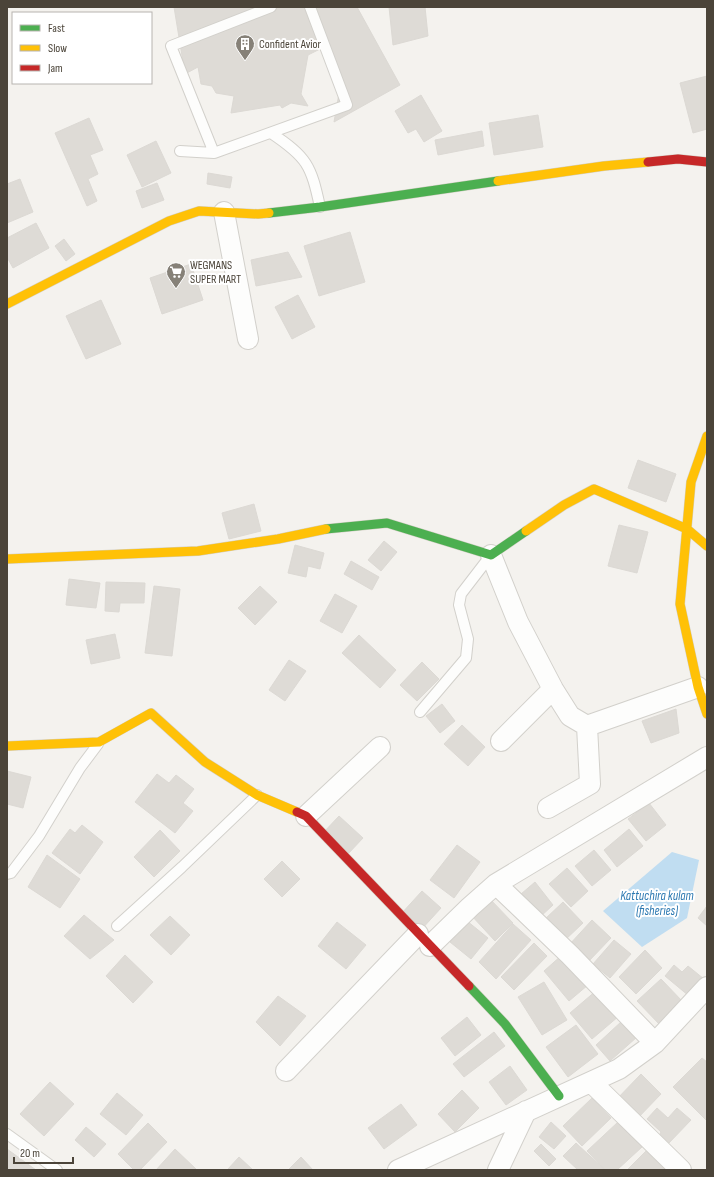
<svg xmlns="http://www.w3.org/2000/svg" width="714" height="1177" viewBox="0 0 714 1177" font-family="'Sofia Sans Condensed',sans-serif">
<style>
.water{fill:#c0ddf1}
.building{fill:#dedbd6;stroke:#dcd9d4}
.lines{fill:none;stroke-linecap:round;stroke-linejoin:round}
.lane-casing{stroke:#d2d0cb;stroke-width:12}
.street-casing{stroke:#d2d0cb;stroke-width:22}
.fast-casing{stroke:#d3cfc5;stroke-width:10}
.slow-casing{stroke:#d3cfc5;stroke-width:10}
.jam-casing{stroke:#d3cfc5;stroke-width:10}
.lane{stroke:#fdfdfc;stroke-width:10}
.street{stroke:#fdfdfc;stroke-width:20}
.fast{stroke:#4caf50;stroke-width:9}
.slow{stroke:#ffc107;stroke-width:9}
.jam{stroke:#c62828;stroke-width:9}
.labels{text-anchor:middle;stroke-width:4;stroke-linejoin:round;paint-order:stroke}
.poi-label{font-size:12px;fill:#4b4439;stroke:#fff;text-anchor:start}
.water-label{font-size:13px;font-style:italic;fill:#2e7ab2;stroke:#fff}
</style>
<rect width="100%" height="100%" fill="#f4f2ee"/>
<!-- water -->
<path class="water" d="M672,852L699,860L687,918L642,947L603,911Z"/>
<!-- building -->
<path class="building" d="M174,7H357L400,85L334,122L341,82L322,48L308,55L301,94L308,106L291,103L282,108L280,105L231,113L234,96L216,93L212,86L201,84L198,67L185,74Z
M389,7H425L428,36L393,45Z
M707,76V129L693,133L680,83Z
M421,95L442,131L424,142L416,129L408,133L395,111Z
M538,115L543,147L494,155L489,123Z
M89,118L103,150L90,155L98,174L88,179L97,201L87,206L55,133Z
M482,131L484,146L438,155L435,140Z
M156,141L171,173L142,187L127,155Z
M208,173L232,177L230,188L207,184Z
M20,179L33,212L7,223V184Z
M157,183L164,200L142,208L136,191Z
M36,223L49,248L13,268L7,257V238Z
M350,232L365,282L319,296L304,246Z
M64,239L75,254L66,261L55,246Z
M288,252L302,277L256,286L251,260Z
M191,264L203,300L162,314L150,278Z
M298,295L315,327L292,339L275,307Z
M101,300L121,344L86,359L66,316Z
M638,460L676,474L666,502L628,488Z
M254,504L261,531L229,539L222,513Z
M619,525L648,532L637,573L608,566Z
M384,541L397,552L381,571L368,560Z
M295,545L324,553L320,569L308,566L306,577L288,573Z
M351,561L379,577L372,590L344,574Z
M69,579L100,583L96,608L66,605Z
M106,582L145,583L144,603H120L119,612L105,611Z
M154,586L180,589L172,656L145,653Z
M260,586L277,602L255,625L238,608Z
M335,594L357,606L342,633L320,621Z
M115,634L120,658L91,664L86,640Z
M359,635L396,670L380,688L342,653Z
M289,660L306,671L285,701L269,690Z
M422,662L439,679L417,701L400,685Z
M442,704L455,721L440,733L426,716Z
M676,709L679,733L651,743L642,721Z
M462,725L485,747L468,766L444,744Z
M7,771L31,777L23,808L7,804Z
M157,774L169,783L176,775L194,789L183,803L193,811L175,833L135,802Z
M649,803L666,825L646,841L628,819Z
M339,816L363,838L347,855L323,833Z
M82,825L103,842L80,874L52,853L70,829L75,833Z
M629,829L643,846L617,867L604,850Z
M160,830L180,851L154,877L134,857Z
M457,845L480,862L454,898L430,880Z
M594,850L611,870L592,886L575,866Z
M47,855L80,879L60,908L28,887Z
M282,861L300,879L282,897L264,879Z
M567,868L588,891L571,907L549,884Z
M535,882L553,905L540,917L521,894Z
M422,891L441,908L420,931L401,914Z
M489,898L513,923L495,941L471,915Z
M563,902L583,923L564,941L544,920Z
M707,906V926L698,918Z
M84,915L114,940L90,959L64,936Z
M170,916L190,935L171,955L150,935Z
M592,920L611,938L588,962L569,945Z
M467,921L488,938L471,959L450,942Z
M337,922L366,945L346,969L318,946Z
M513,924L531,940L496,979L479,962Z
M614,940L631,954L610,978L593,964Z
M534,943L547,956L514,990L501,977Z
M645,950L662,968L636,994L619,977Z
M125,955L153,982L133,1003L106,976Z
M562,955L588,985L569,1001L544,971Z
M674,965L682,972L688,966L704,979L689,996L665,976Z
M661,979L683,1002L660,1025L637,1001Z
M544,982L567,1020L542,1035L518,997Z
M597,990L619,1016L592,1039L570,1013Z
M278,996L306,1016L280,1046L256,1022Z
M467,1017L481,1035L455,1056L441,1038Z
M622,1021L637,1037L610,1061L596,1045Z
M576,1025L598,1054L568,1077L546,1047Z
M494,1032L505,1046L464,1077L453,1064Z
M702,1058L707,1062V1119L706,1120L673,1087Z
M510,1066L527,1090L506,1105L489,1082Z
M641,1074L661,1094L635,1121L615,1101Z
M50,1082L74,1104L44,1136L20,1114Z
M462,1090L479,1108L455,1132L438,1114Z
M117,1093L143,1115L126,1135L100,1114Z
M592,1098L611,1118L582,1146L563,1126Z
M401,1104L417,1125L384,1149L368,1128Z
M657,1108L668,1118L677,1108L691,1120L668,1144L659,1136L661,1132L647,1119Z
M551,1122L566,1136L554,1149L539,1137Z
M618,1122L642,1147L617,1170H605L587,1151Z
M148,1123L167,1142L140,1170H134L118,1154Z
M86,1127L106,1144L94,1157L75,1140Z
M576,1143L604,1169L602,1170H578L563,1156Z
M541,1144L556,1159L549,1166L534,1151Z
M7,1149L36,1170H7Z
M175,1149L197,1170H156Z
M647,1150L666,1170H627Z
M239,1157L253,1170L228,1169Z
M301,1157L313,1170H288Z"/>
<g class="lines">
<!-- lane casing -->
<g class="lane-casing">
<path id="lane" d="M271,7L171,46L214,153L347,105L310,7
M271,133C307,157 311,165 320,207
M180,151L214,153
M420,712L466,658L468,639L459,605L461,594L491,555
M7,874L11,873L39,836L80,768L98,744
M117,926L182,867L257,795
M7,1134L57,1170"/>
</g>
<!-- street casing -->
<g class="street-casing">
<path id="street" d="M224,212L248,339
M491,555L518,622L553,689L570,716L587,726L698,687
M501,741L553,689
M548,808L590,784L587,726
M306,816L380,747
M496,884L570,955L655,1043
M430,946L470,907L496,884L707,757
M286,1071L418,934
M591,1082L681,1170
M398,1170L619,1069L655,1043L707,987
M498,1170L526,1111"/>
</g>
<!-- fast casing -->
<g class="fast-casing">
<path id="fast" d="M269,213L320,207L498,181
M326,529L387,523L491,555L526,531
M469,986L505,1024L559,1096"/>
</g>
<!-- slow casing -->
<g class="slow-casing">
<path id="slow" d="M498,181L604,166L648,162
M7,304L169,221L199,211L258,214L269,213
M707,436L691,482L680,604L698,687L707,714
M526,531L564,505L594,489L687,529L707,546
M7,559L198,551L278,539L326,529
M7,746L99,742L151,713L205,762L257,795L297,812"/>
</g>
<!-- jam casing -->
<g class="jam-casing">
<path id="jam" d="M648,162L678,159L707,162
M297,812L306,816L469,986"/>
</g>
<!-- lane -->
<use href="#lane" class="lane"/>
<!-- street -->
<use href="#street" class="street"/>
<!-- fast -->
<use href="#fast" class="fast"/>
<!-- slow -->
<use href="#slow" class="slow"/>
<!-- jam -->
<use href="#jam" class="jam"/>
</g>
<!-- icons -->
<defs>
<g id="building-pin" transform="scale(1)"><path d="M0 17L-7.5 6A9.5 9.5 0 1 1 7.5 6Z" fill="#868178" stroke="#fff"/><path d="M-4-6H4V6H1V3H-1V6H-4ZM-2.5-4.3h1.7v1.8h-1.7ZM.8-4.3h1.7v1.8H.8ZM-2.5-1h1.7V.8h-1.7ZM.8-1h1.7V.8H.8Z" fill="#fff"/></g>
<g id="supermarket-pin" transform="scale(1)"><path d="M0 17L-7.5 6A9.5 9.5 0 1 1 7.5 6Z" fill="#868178" stroke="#fff"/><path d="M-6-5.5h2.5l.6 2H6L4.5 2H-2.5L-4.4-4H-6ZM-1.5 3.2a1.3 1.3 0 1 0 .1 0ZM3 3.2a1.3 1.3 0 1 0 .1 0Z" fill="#fff"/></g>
</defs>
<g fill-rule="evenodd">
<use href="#building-pin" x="245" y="44"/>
<use href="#supermarket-pin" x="176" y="272"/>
</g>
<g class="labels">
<!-- poi labels -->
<g class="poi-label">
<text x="259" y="48">Confident Avior</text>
<text x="190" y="269">WEGMANS<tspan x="190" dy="14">SUPER MART</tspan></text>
</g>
<!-- water labels -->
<g class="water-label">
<text x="657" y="900">Kattuchira kulam<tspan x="657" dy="15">(fisheries)</tspan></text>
</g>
</g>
<!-- border -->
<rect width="714" height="1177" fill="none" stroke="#4b4439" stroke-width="16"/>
<!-- legend -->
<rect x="12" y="12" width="140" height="72" fill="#ffffff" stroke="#b7b4b0"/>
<rect x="20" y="25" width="20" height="6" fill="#4caf50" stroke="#b7b4b0"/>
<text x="48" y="32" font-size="12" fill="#4b4439">Fast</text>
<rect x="20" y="45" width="20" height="6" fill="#ffc107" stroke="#b7b4b0"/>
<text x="48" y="52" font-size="12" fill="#4b4439">Slow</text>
<rect x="20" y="65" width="20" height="6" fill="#c62828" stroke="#b7b4b0"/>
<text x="48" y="72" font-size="12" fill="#4b4439">Jam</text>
<!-- scale -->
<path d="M14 1157v6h59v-6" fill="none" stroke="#4b4439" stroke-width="2"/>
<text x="20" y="1157" font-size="12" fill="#4b4439" stroke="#ffffff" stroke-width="3" paint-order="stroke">20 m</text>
</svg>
